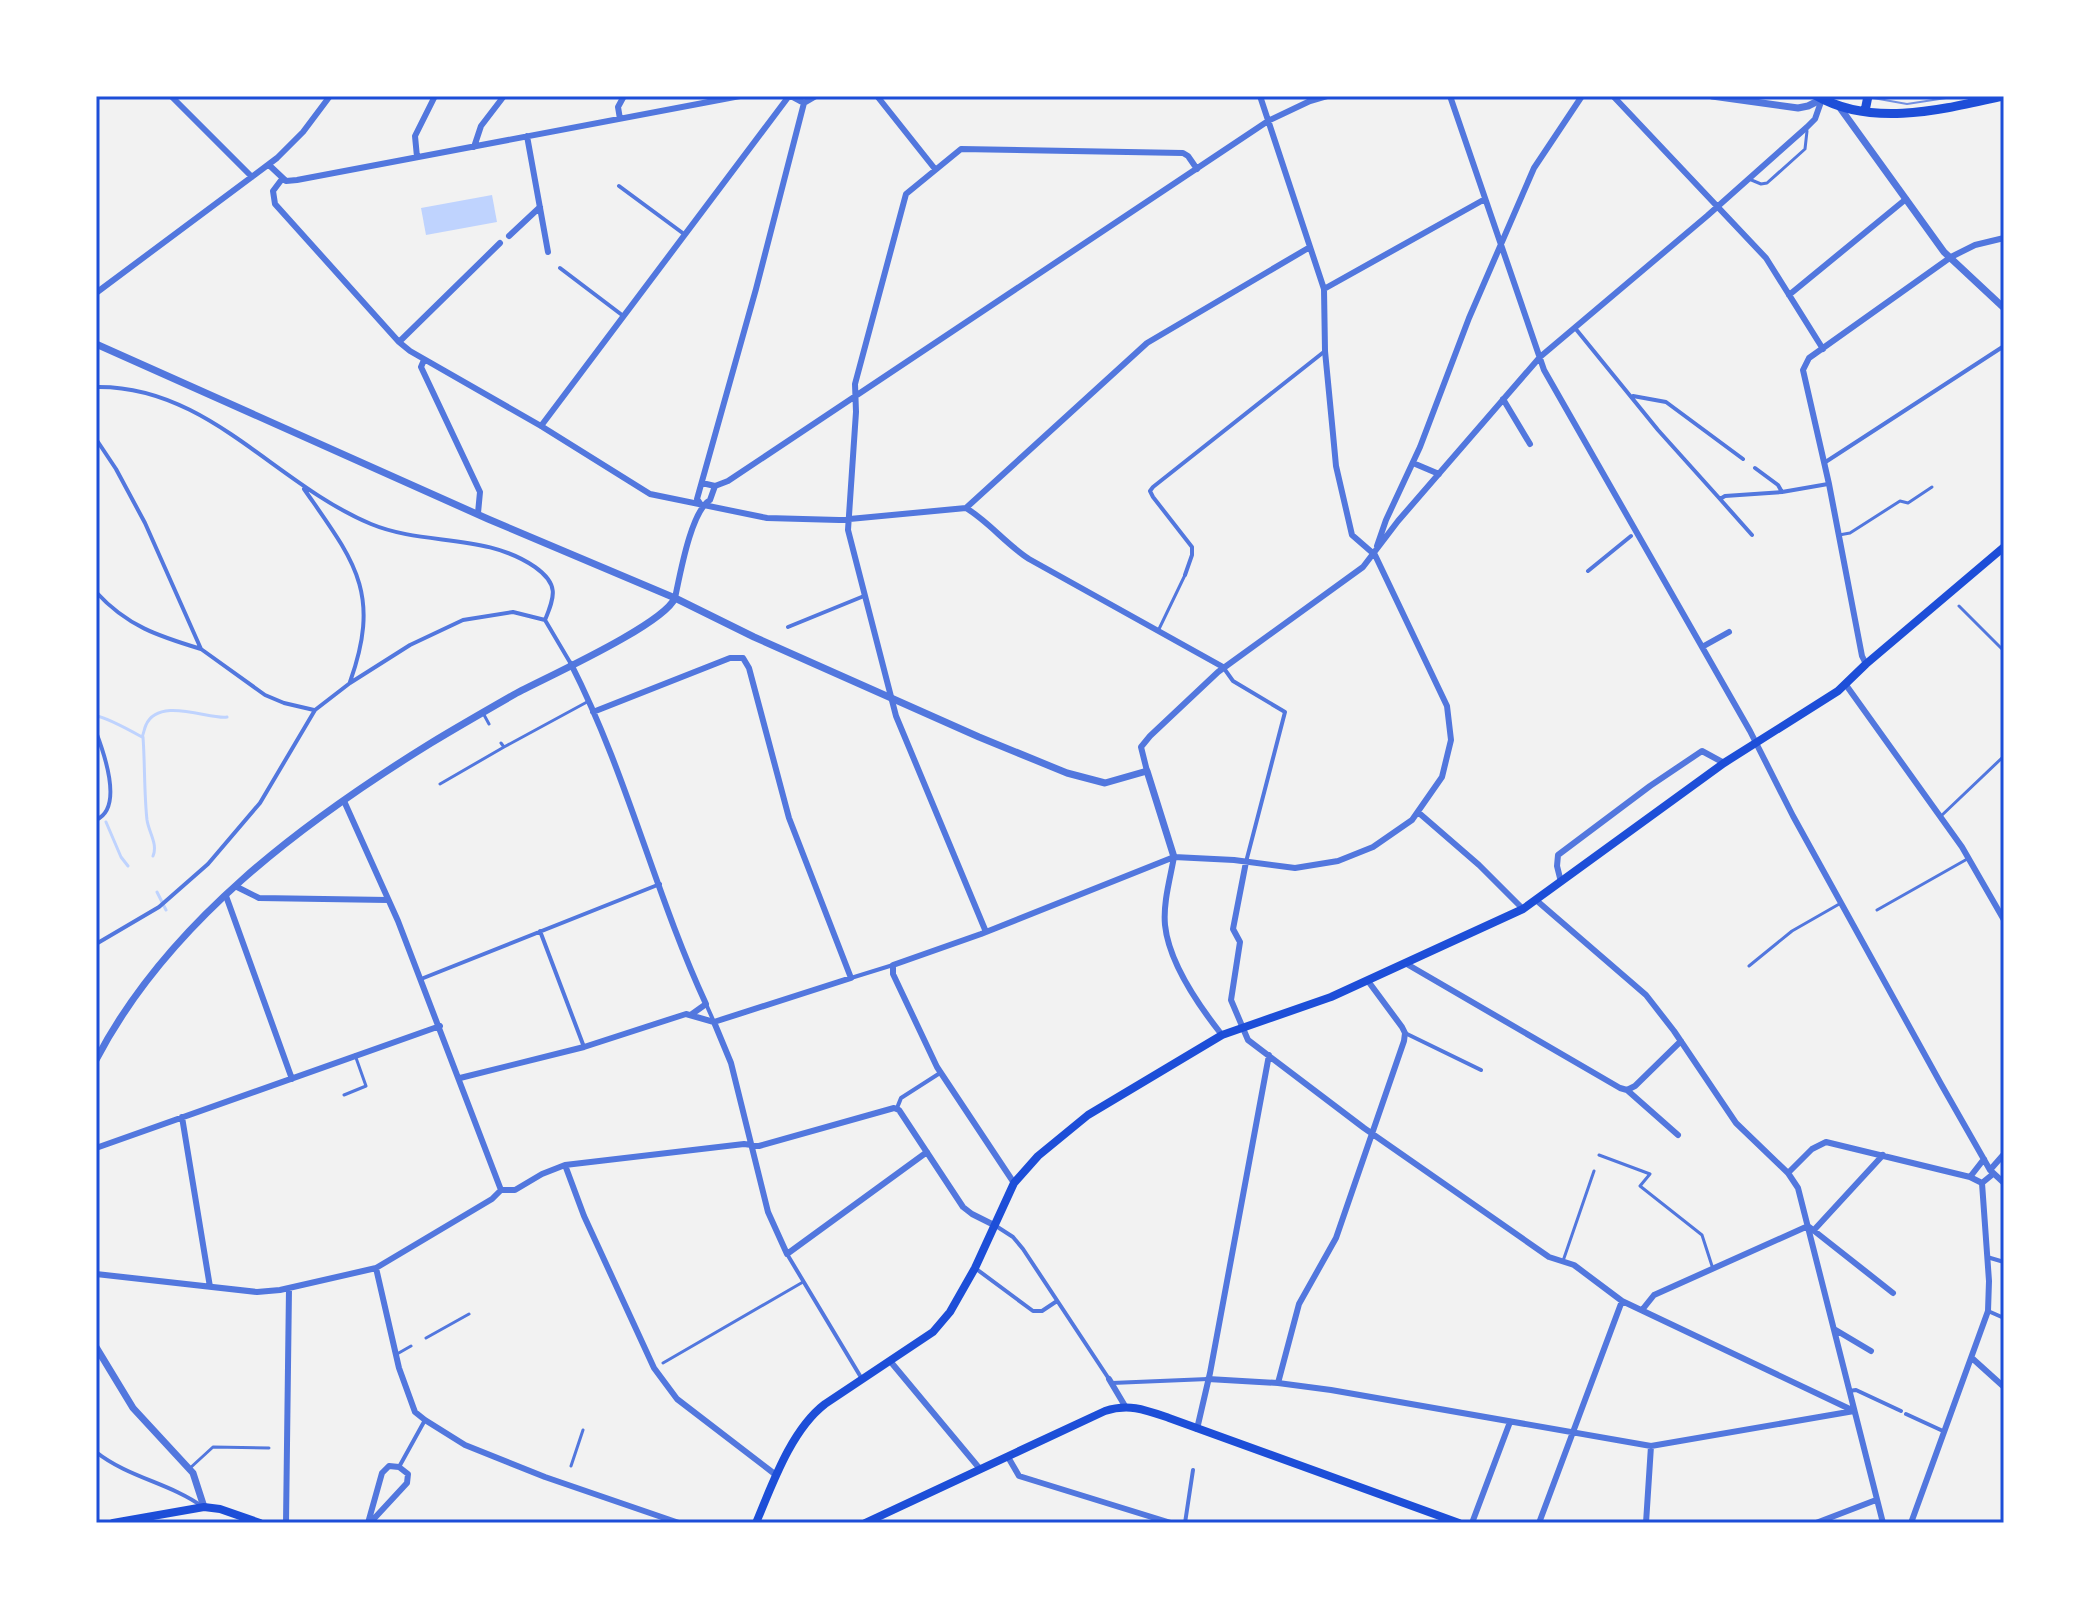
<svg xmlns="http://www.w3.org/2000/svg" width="2100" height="1619" viewBox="0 0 2100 1619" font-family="'Nunito Sans',sans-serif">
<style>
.water{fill:#bfd3fe}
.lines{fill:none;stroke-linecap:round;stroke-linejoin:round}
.stream{stroke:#bfd3fe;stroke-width:3}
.service{stroke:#5277de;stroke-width:3}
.pedestrian{stroke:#5277de;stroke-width:4}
.minor{stroke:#5277de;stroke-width:6}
.tertiary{stroke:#5277de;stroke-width:7}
.secondary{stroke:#1d4ed8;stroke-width:8}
.primary{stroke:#1d4ed8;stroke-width:9}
.tram{stroke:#7290e2;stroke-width:2}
.neatline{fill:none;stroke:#1d4ed8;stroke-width:3}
</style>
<rect width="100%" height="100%" fill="#f2f2f2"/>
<!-- water -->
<path class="water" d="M492,195L497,222L426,235L421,208Z"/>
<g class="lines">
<!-- stream -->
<path class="stream" d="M96,716C105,717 133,732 142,737C144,733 144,729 146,725C159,696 210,720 227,717
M143,737C145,764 144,793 147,820C149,833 158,844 153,856
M106,822L121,857L128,866
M157,892L166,910"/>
<!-- service -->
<path class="service" d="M1749,179L1761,184L1767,183L1805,149L1807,131
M1839,535L1850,533L1900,501L1908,503L1932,487
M1959,606L2004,651
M1159,629L1185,575
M483,713L489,724
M501,743L504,747L587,702
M440,784L504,747
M1940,817L2004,756
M1877,910L1969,858
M1749,966L1792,931L1841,903
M344,1095L366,1086L355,1055
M1599,1155L1650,1174L1640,1186L1702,1235L1713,1269
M1563,1261L1594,1171
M426,1338L469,1314
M397,1354L411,1346
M663,1363L803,1282
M571,1466L583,1430
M189,1469L213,1447L269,1448"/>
<!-- pedestrian -->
<path class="pedestrian" d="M619,186L684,234
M560,268L622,315
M1575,328L1658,430L1720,499L1725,496L1782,492L1828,484
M96,387C207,385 275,484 371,524C424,546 486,533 535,567C559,584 555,596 545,620
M1633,396L1666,402L1743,459
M96,439L116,469L145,523L201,649L265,695L284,703L314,710
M1824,463L2004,346
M1755,468L1778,485L1782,492
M304,489C354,561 382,592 350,682
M1720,499L1752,535
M1588,571L1631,536
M1185,575L1192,555V547L1153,497L1150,491L1153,487L1325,351
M96,592C127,626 158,636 201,649
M788,627L864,596
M1223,667L1233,681L1285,712L1246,862
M96,732C104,753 124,808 96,820
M540,931L584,1047
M96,944L159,907L208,864L260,803L315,710L350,683L410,645L463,620L513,612L545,620L571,664
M851,978L893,965
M421,979L660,884
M706,1004L714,1022
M1405,1033L1481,1070
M897,1108L901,1098L940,1073
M996,1226L1013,1237L1023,1249L1109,1379
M787,1254L862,1379
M1987,1257L2004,1262
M975,1268L1033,1311H1042L1057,1301
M1988,1311L2004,1318
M1112,1383L1208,1379
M1849,1391L1856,1390L1901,1411
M1906,1414L1943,1431
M96,1452C129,1478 170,1483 203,1507
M399,1467L425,1420
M1185,1523L1193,1470"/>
<!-- minor -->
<path class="minor" d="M171,96L252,177
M791,96L804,103L816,96
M877,96L935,169
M1450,96L1544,370L1750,731L1793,816L1941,1084L1990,1170L2004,1183
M1613,96L1766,258L1823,349
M620,119L618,107L624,96
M527,136L548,252
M474,147L481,126L504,96
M417,157L415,136L435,96
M269,165L286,181L297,180L740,96
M282,179L273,191L275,204L399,342L410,351L541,426L650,494L767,518L839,520L966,508C989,522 1006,544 1029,559L1223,667
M509,236L540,207
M1324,289L1485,199
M96,293L277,158L303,132L330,96
M1789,295L1906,199
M399,342L500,243
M424,360L421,367L480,492L478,513
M1503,399L1530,444
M541,426L789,96
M1413,463L1439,474
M702,483L715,486L728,481L1268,121L1310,101L1327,96
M701,505L697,499L756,289L804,103
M966,508L1147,343L1310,247
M1377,546L1386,520L1420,447L1469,318L1534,168L1582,96
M675,598C680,575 691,511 710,500L715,486
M1702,647L1729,632
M571,664C627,774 655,894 706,1004L692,1014
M1866,664L1862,656L1829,484L1803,370L1809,358L1951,257L1975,245L2004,238
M1846,685L1962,847L2004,920
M593,712L730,658H743L749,668L789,818L851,978L714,1022
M1147,771L1141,747L1150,736L1218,672L1363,567L1398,521L1540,357L1707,216L1807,127L1815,119L1822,99
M344,801L398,921L501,1190
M1419,813L1479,865L1523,909
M1174,857C1170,879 1163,903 1165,925C1169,963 1199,1006 1222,1035
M1246,862L1233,929L1240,942L1231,1000L1248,1040L1364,1128L1549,1257L1574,1265L1622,1301L1854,1411
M1561,882L1557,866L1558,855L1650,786L1702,751L1724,763
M237,887L259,898L388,900
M226,896L292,1079
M1536,900L1646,995L1674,1031L1736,1123L1788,1173L1798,1188L1883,1523
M986,932L896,716L848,530L856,412L855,384L906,194L961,149L1183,153L1188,156L1197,169
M1405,963L1620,1088L1627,1090L1678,1135
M714,1022L731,1063L768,1212L787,1254L927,1152
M460,1078L584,1047L686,1014L714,1022
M1627,1090L1635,1086L1681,1041
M182,1117L210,1287
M96,1148L440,1026
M565,1165L584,1216L654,1368L677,1399L776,1475
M1990,1170L2004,1154
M1788,1173L1812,1149L1826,1142L1970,1177L1982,1183
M1970,1177L1984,1159
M1014,1183L937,1067L893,974V965L981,934L1174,857L1234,860L1295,868L1338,861L1373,847L1412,820L1442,777L1451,740L1447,706L1375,555L1352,535L1336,466L1333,434L1325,351L1324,289L1260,96
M1808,1226L1893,1293
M1814,1230L1883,1155
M376,1268L399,1368L415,1412L425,1420L465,1445L545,1477L679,1523
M96,1274L257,1292L280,1290L376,1268L492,1199L501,1190H515L542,1174L565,1165L744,1144L759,1146L894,1108L899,1110L963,1207L972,1214L996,1226
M1642,1310L1654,1295L1808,1226
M1834,1329L1871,1351
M1973,1359L2004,1387
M890,1361L980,1469
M1109,1379L1125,1406
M1208,1379L1278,1383L1331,1390L1651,1446L1854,1411
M1278,1383L1299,1304L1336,1238L1404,1041L1405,1033L1402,1027L1368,981
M1197,1429L1210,1373L1269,1055
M1008,1457L1019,1476L1171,1523
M286,1523L289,1288
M368,1523L382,1473L389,1466L399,1467L408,1474L407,1483L370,1523
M1472,1523L1510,1422
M1539,1523L1622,1301
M1646,1523L1651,1446
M1816,1523L1876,1500
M1911,1523L1988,1311L1989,1281L1982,1183L1993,1174"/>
<!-- tertiary -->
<path class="tertiary" d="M1712,96L1798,108L1808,106L1822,99V96
M1838,105L1944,252L2004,308
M96,344L488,519L675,598L754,637L979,737L1067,773L1105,783L1147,771L1174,857
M96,1060C167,923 303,822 431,743C459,726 487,710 515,694C547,677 663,625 675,598
M96,1347L133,1408L193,1473L204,1507"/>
<!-- secondary -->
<path class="secondary" d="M113,1523L204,1507L220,1509L260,1523
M756,1523C772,1485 791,1430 825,1404L933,1332L950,1312L975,1268L1014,1183L1038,1156L1088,1115L1222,1035L1331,997L1523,909L1724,763L1838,691L1866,664L2004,547
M865,1523L1105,1411C1129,1403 1146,1410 1169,1418L1459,1523"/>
<!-- primary -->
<path class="primary" d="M1817,96C1873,128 1944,109 2003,96
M1865,111L1868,96"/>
<!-- tram -->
<path class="tram" d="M1862,96L1907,104L1959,96"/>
</g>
<!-- border -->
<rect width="2100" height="1619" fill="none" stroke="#ffffff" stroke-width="196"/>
<rect x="98" y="98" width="1904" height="1423" class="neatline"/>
</svg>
